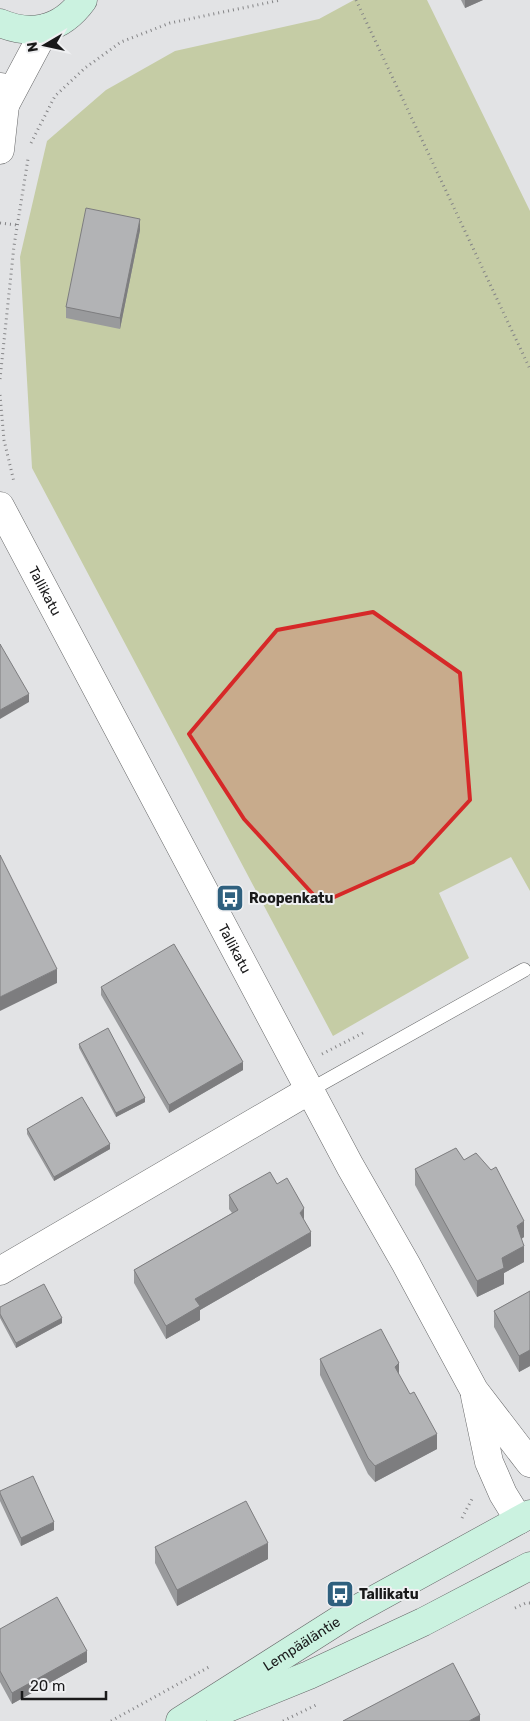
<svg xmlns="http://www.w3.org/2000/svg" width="530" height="1721" viewBox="0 0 530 1721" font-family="Rubik,sans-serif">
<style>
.green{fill:#c5cca5}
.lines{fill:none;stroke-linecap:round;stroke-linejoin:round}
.service-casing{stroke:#666768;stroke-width:15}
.minor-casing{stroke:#666768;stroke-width:29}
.secondary-casing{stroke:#666768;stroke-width:29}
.path{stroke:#858587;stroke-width:3;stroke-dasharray:1 4;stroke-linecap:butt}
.service{stroke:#fff;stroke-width:14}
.minor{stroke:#fff;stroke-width:28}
.secondary{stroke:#cbf2e0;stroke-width:28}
.wall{fill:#999a9c}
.shaded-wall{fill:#7d7d7f}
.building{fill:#b2b3b5;stroke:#7d7d7f}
.marked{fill:#d62828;fill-opacity:0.2;stroke:#d62828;stroke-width:4;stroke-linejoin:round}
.labels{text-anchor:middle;stroke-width:4;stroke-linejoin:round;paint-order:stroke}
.street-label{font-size:14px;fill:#19191a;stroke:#eff0f2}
.poi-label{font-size:14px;font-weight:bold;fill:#19191a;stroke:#eff0f2;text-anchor:start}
</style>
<rect width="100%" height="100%" fill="#e2e3e5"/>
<!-- green -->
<path class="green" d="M354,0H427L530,211V891L511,857L439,893L469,958L333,1036L32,468L20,257L47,141L106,90L175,51L319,19Z"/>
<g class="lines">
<!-- service casing -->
<g class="service-casing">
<path id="service" d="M310,1090L524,970"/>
</g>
<!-- minor casing -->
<g class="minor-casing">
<g id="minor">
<path d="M5,105L46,28"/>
<path d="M0,150L5,105L1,87"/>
<path id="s1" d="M0,506L350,1166L406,1264L474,1390L530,1463"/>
<path d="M0,1271L310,1090"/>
<path d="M475,1396L489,1462L503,1494L519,1520"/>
</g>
</g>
<!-- secondary casing -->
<g class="secondary-casing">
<g id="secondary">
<path d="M0,23C33,37 62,29 83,0"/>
<path d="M218,1712L309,1675L423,1622L530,1566"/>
<path id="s2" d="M180,1721L350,1613L530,1514"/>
</g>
</g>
<!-- path -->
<path class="path" d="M356,0L530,369
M31,143L55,96L85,68L121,42L170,23L281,0
M0,223L17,225
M0,379L14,246L28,159
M0,395L4,440L14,482
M322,1054L363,1033
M462,1518L473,1497
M515,1608L526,1603H530
M111,1721L209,1667
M283,1721L316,1705"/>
<!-- service -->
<use href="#service" class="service"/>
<!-- minor -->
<use href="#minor" class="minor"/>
<!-- secondary -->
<use href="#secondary" class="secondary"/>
</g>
<!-- wall -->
<path class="wall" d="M461,0H483L465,8Z
M140,230L120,329L66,318V307Z
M101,987L243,1070L169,1113L101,995Z
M79,1044L145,1102L116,1117L79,1048Z
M27,1129L110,1149L54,1181L27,1134Z
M464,1160L524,1237L521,1239L524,1262L504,1273V1284L477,1297L415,1185V1169Z
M277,1184L304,1221L311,1246L200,1310V1320L166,1339L134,1283V1270L232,1213L229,1209V1195Z
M530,1291V1366L519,1372L494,1327V1311Z
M0,1307L62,1323L16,1348L0,1318Z
M320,1359L399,1375L437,1449L375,1482L368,1474L320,1375Z
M0,1491L54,1530L21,1546L0,1501Z
M155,1547L268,1559L177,1606L155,1563Z
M0,1629L87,1662L12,1704L0,1682Z"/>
<!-- shaded-wall -->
<path class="shaded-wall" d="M465,0H483L465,8Z
M140,219V230L120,329V318Z
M29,694V702L0,719V710Z
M57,969V983L0,1011V997Z
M243,1062V1070L169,1113V1105Z
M145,1098V1102L116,1117V1113Z
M110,1144V1149L54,1181V1177Z
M304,1208V1222L300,1213Z
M524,1221V1237L517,1242V1226Z
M311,1232V1246L200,1310V1320L166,1339V1326L195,1299Z
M524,1246V1262L504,1273V1284L477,1297V1281L502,1258Z
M62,1318V1323L16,1348V1343Z
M530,1350V1366L519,1372V1356Z
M399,1363V1379L395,1367Z
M437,1434V1449L375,1482V1466Z
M54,1522V1530L21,1546V1538Z
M268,1543V1559L177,1606V1590Z
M87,1651V1662L12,1704V1693Z
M480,1715V1721H469Z"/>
<!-- building -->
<path class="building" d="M86,208L140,219L120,318L66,307Z
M0,644L29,694L0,710Z
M0,855L57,969L0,997Z
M174,944L243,1062L169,1105L101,987Z
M108,1028L145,1098L116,1113L79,1044Z
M82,1097L110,1144L54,1177L27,1129Z
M456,1148L464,1160L476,1153L491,1170L496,1167L524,1221L517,1226L524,1246L502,1258L504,1268L477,1281L415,1169Z
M270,1172L277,1184L287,1178L304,1208L300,1213L311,1232L195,1299L200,1306L166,1326L134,1270L238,1210L229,1195Z
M44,1284L62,1318L16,1343L0,1314V1307Z
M530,1291V1350L519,1356L494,1311Z
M381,1329L399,1363L395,1367L410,1394L414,1392L437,1434L375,1466L368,1458L320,1359Z
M33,1476L54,1522L21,1538L0,1493V1491Z
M246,1501L268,1543L177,1590L155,1547Z
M57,1597L87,1651L12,1693L0,1671V1629Z
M453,1663L480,1715L469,1721H343Z"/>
<!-- marked area -->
<path class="marked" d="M373,612L460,673L470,800L413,862L321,903L244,819L189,734L277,630Z"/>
<!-- icons -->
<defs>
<g id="bus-square" transform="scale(1.4375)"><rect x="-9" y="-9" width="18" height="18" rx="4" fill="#2f607e" stroke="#eff0f2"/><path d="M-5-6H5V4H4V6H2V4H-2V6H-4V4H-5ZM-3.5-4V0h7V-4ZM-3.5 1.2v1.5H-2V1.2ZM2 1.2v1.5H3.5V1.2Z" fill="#fff"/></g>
</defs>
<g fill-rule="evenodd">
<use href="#bus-square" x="230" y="898"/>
<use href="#bus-square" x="340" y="1594"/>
</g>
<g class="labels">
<!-- street labels -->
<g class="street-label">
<text dy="5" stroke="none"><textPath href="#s1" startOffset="96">Tallikatu</textPath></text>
<text dy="5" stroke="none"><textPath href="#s1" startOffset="501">Tallikatu</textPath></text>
<text dy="5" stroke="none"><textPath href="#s2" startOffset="144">Lempääläntie</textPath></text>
</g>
<!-- poi labels -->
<g class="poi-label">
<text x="249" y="903">Roopenkatu</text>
<text x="359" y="1599">Tallikatu</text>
</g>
</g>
<!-- north arrow -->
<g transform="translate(45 45) rotate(261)" stroke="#eff0f2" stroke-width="4" paint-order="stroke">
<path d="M0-4L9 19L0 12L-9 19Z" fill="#19191a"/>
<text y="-8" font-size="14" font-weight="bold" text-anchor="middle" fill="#19191a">N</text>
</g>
<!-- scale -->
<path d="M22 1691v8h84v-8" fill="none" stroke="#19191a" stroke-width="2.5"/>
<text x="30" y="1691" font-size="15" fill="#19191a" stroke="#eff0f2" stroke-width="4" paint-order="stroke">20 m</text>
</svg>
